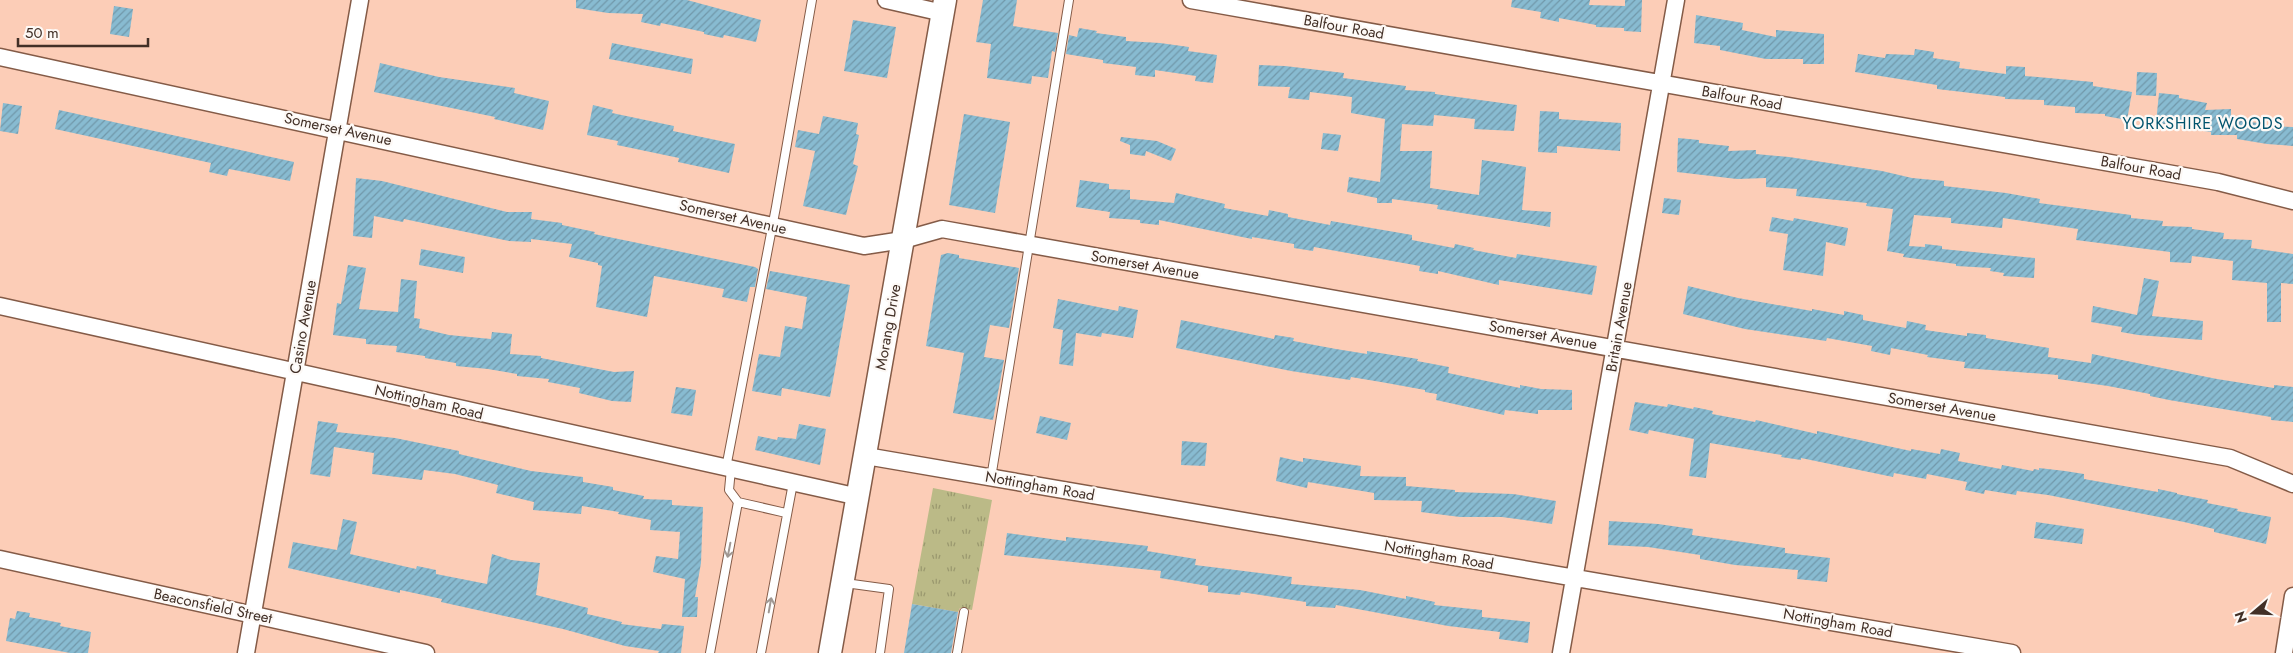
<svg xmlns="http://www.w3.org/2000/svg" width="2293" height="653" viewBox="0 0 2293 653" font-family="Jost,sans-serif">
<style>
.grass{fill:url(#grass-tufts)}
.building{fill:url(#building-hatch)}
.lines{fill:none;stroke-linecap:round;stroke-linejoin:round}
.lane-casing{stroke:#845b47;stroke-width:10}
.street-casing{stroke:#845b47;stroke-width:19}
.secondary-casing{stroke:#845b47;stroke-width:25}
.lane{stroke:#fff;stroke-width:8}
.street{stroke:#fff;stroke-width:16}
.secondary{stroke:#fff;stroke-width:22}
.oneway{stroke:#a09893}
.labels{text-anchor:middle;stroke-width:4.5;stroke-linejoin:round;paint-order:stroke}
.street-label{font-size:15px;fill:#423027;stroke:#fdf9f6}
.neighbourhood-label{font-size:16px;letter-spacing:1px;fill:#00536d;stroke:#fdf9f6}
</style>
<defs>
<pattern id="grass-tufts" width="24" height="20" patternUnits="userSpaceOnUse" patternTransform="scale(1.25)"><rect width="24" height="20" fill="#bbba87"/><path d="M3 7l-1-3M5 7V3M7 7l1-3M15 17l-1-3M17 17v-4M19 17l1-3" fill="none" stroke="#9a986e"/></pattern>
<pattern id="building-hatch" width="6" height="6" patternUnits="userSpaceOnUse" patternTransform="scale(1.25)"><rect width="6" height="6" fill="#88bbd1"/><path d="M-1 1l2-2M0 6l6-6M5 7l2-2" fill="none" stroke="#7198aa"/></pattern>
</defs>
<rect width="100%" height="100%" fill="#fccdb7"/>
<!-- grass -->
<path class="grass" d="M933,488L992,500L972,610L960,608L958,612L912,604Z"/>
<!-- building -->
<path class="building" d="M576,0H687L761,20L756,42L724,35L723,38L704,34V32L661,23L660,26L641,22L643,14L608,13L576,8Z
M983,0H1017L1013,26L1058,33L1055,52L1052,51L1048,78L1032,76L1031,84L987,78L991,44L976,42Z
M1512,0H1590L1589,5L1625,6V0H1642L1641,32L1624,31V28L1596,27V25L1559,18V22L1540,18L1541,12L1511,7Z
M114,6L133,9L129,37L110,34Z
M1696,15L1743,23L1742,30L1776,37V30L1824,34V64H1803V59H1766L1720,50V46L1694,43Z
M853,20L896,27L887,78L844,71Z
M1079,28L1097,31L1096,33L1126,37V41L1160,43L1189,47L1188,51L1217,55L1213,83L1195,81L1196,76L1155,70V77L1135,75L1136,67L1103,63V60L1066,54L1069,35L1077,37Z
M612,43L693,59L691,74L609,59Z
M1915,49L1934,52L1933,58L1960,62L1959,68L2006,74V66L2025,67V76L2093,82V86L2132,92L2127,120L2105,116V114L2075,113V107L2044,105V100L2005,99V97L1937,89V85L1855,72L1858,54L1885,58L1886,54L1914,55Z
M380,63L439,77L515,88L514,93L549,101L543,130L494,119L495,117L374,92Z
M1259,65L1285,66L1344,73L1343,78L1406,86L1405,90L1435,92V94L1517,105L1514,131L1474,129L1475,119L1434,115L1433,126L1402,124L1400,151H1432L1430,188L1479,195L1482,160L1526,167L1522,210L1551,212L1550,227L1437,209L1438,205L1392,199V203H1377V198L1347,192L1349,177L1380,182L1385,119L1351,113L1352,97L1310,92L1309,100L1288,98L1290,87L1258,86Z
M2137,72L2157,73L2156,96L2136,95Z
M2159,93L2179,95V98L2207,103L2205,110L2231,109V119L2258,123V126L2293,127V146L2267,144L2237,139V135H2211V132L2182,128V126L2156,123Z
M3,103L22,106L18,134L0,131Z
M593,105L613,110L612,113L674,126L673,131L735,144L729,173L678,162L679,158L617,145L618,141L587,135Z
M59,110L294,162L290,181L229,169L227,176L209,172L211,163L55,129Z
M1540,111L1559,112V119L1621,123L1620,151L1557,146V153L1538,152Z
M964,114L1010,122L995,213L949,205Z
M823,116L858,123L856,134L859,135L853,164L858,166L846,215L803,206L815,151L795,147L798,130L819,134Z
M1323,133L1341,135L1338,151L1321,149Z
M1121,137L1157,141L1176,149L1171,161L1146,151L1145,156L1130,154V145L1120,141Z
M1678,138L1699,140V143L1729,146L1728,151L1756,150V154L1789,157L1882,171L1912,178L1944,181V186L2006,193L2040,199L2039,203L2131,215V218L2163,221L2162,226L2192,227V229L2224,233L2223,239L2252,240L2251,248L2293,254V284L2281,283V322H2267V283L2232,280L2233,261L2192,256L2191,263L2170,262V252L2076,240L2078,229L2003,218L2002,228L1951,223V218L1914,215L1909,246L1925,247V244L1942,246V249L2035,258L2034,278L2003,276L2004,273L1990,271L1991,268L1956,266V264L1903,257L1904,254L1887,251L1893,209L1866,206L1867,203L1796,196L1797,189L1766,187V178L1737,179L1677,172Z
M356,178L382,181L507,212H532L531,219L562,223V225L595,232L594,234L755,267L758,269L755,287H750L747,302L722,297L724,289L654,276L647,317L596,307L602,266L598,265V263L569,257L572,244L531,239V242L509,241L404,219L403,222L374,216L372,238L353,236Z
M1080,180L1109,184V189L1130,190V199L1174,203L1176,193L1225,204L1224,208L1268,216L1269,210L1288,214V217L1330,225L1331,221L1412,235V240L1454,248L1455,244L1474,248L1473,250L1516,258L1517,254L1597,266L1592,295L1499,280V285L1438,271V274L1419,271L1420,266L1314,247L1313,251L1294,248V244L1252,237V239L1159,220V225L1140,223V220L1109,218L1110,212L1076,207Z
M1664,198L1681,200L1679,215L1662,213Z
M1772,217L1793,221L1794,218L1848,228L1845,246L1826,242L1823,276L1783,270L1788,234L1769,231Z
M421,249L465,257L463,273L419,265Z
M948,253L959,255V258L1019,268L1009,328L990,325L984,357L1004,360L993,420L953,413L964,353L926,346L941,255Z
M348,265L366,268L359,309L398,312L401,279L417,281L414,318L420,319L419,328L449,335L491,339L492,332L512,334L510,354L541,356V358L614,372L634,371L631,402L612,401L579,393L580,388L548,382L549,379L517,376V374L488,369L456,366V363L425,358V356L396,352L397,346L366,344V339L333,335L337,303L341,304Z
M770,271L850,285L830,397L782,388L781,396L752,391L759,354L780,357L785,326L802,329L807,297L766,289Z
M2144,278L2159,281L2152,316L2203,321L2202,340L2138,335L2121,332L2122,327L2091,322L2093,306L2137,315Z
M1688,286L1738,298L1812,311V309L1844,315V311L1863,315V320L1906,328L1907,321L1926,325L1925,330L1967,336V333L1986,335V338L2049,348L2048,357L2091,363L2092,354L2217,379L2274,388V385L2293,387V422L2271,420V417L2169,400L2150,396V394L2108,386L2058,379V375L1964,368L1965,362L1927,357L1928,355L1891,348L1890,355L1871,351L1872,346L1827,338L1826,341L1745,329L1683,314Z
M1058,299L1118,311L1119,306L1138,310L1133,338L1102,333L1101,337L1076,333L1073,366L1059,364L1063,330L1053,328Z
M1181,320L1274,339L1275,335L1294,338L1293,341L1336,349L1367,354V351L1418,359L1417,361L1449,367L1448,373L1520,388V385L1541,389L1572,390V410H1538V414L1505,410L1504,415L1436,400L1437,394L1425,392V390L1381,382L1351,377L1350,380L1291,371L1176,348Z
M676,387L696,390L692,416L671,413Z
M1635,402L1667,407L1668,404L1693,409L1694,407L1713,411L1712,414L1755,422L1756,420L1817,434V431L1911,451V449L1940,454L1941,449L1960,453L1958,461L2001,469L2002,465L2033,471L2034,469L2039,470V468L2065,471L2084,474V479L2158,492V489L2177,493V494L2208,500L2207,503L2238,509L2237,511L2271,517L2266,544L2214,532V529L2184,522L2048,495L2017,491L2016,495L1985,490L1984,494L1965,490L1967,482L1927,474L1926,479L1894,473L1893,477L1801,458V460L1781,457L1782,455L1710,443L1706,478L1689,476L1694,439L1649,430L1648,434L1629,430Z
M1040,416L1071,423L1067,440L1036,433Z
M318,421L338,424L336,432L395,438L459,451V454L531,471L583,477V482L613,487V490L644,496L643,499L672,500V505L703,507L701,563L695,597H698L697,617H682L685,579L653,572L656,556L678,559L680,532L650,530L651,520L618,514L619,512L582,506L581,514L533,510L534,502L496,493L498,485L455,474L424,470L422,480L372,474L374,453L334,447L330,477L310,474Z
M799,424L826,429L820,465L755,450L758,436L777,440L778,437L796,439Z
M1182,441L1207,443L1205,466L1181,465Z
M1280,457L1303,462V458L1361,466L1360,476L1406,477V486L1455,490V492L1513,494L1556,501L1552,524L1502,517H1460L1421,512L1422,501L1374,500V493L1308,482L1307,488L1276,481Z
M343,519L357,522L350,554L416,569L417,566L436,570V574L487,584L492,554L511,560L540,563L536,595L588,608L587,614L622,622L621,624L661,629L662,624L684,626L681,653H658L659,651L625,646L563,629L441,602L442,599L400,590V593L288,568L293,542L337,550Z
M1609,521L1658,524L1693,529L1692,535L1785,548V553L1830,558L1827,582L1797,579L1798,570L1735,565L1700,559V555L1648,547L1608,545Z
M2036,522L2084,529L2082,544L2034,538Z
M1007,533L1066,541V537L1148,546L1147,551L1196,559L1195,565L1292,577L1291,584L1360,590L1406,599V596L1435,602L1434,605L1482,610V617L1530,622L1528,643L1499,639L1500,632L1448,626L1336,605L1335,608L1306,606V602L1241,592L1240,595L1208,592V586L1160,578L1161,571L1004,555Z
M912,604L958,612L951,653H904Z
M17,611L30,613L29,617L61,623L60,626L91,632L88,653H70L6,641L10,618L15,619Z"/>
<g class="lines">
<!-- lane casing -->
<g class="lane-casing">
<path id="lane" d="M726,468L776,207L812,0
M731,469L729,490L738,502L786,513
M991,478L1069,0
M845,583L889,589L880,653
M710,653L738,502
M761,653L793,483
M957,653L964,612"/>
</g>
<!-- street casing -->
<g class="street-casing">
<path id="street" d="M886,0L943,13
M1191,0L2218,182L2293,201
M0,57L864,246L903,240L942,229L2230,458L2293,484
M0,306L859,497
M866,456L2012,653
M0,559L426,653
M246,653L360,0
M1561,653L1676,0
M2284,653L2293,596"/>
</g>
<!-- secondary casing -->
<g class="secondary-casing">
<path id="secondary" d="M830,653L945,0"/>
</g>
<!-- lane -->
<use href="#lane" class="lane"/>
<!-- street -->
<use href="#street" class="street"/>
<!-- secondary -->
<use href="#secondary" class="secondary"/>
</g>
<!-- one-way arrows -->
<defs><path id="oneway-shaft" d="M-6 0H5M1.5-3L5.5 0L1.5 3" fill="none" stroke-width="1.6" stroke-linecap="round" stroke-linejoin="round" transform="scale(1.25)"/></defs>
<g class="oneway">
<use href="#oneway-shaft" transform="translate(729 550) rotate(101)"/>
<use href="#oneway-shaft" transform="translate(770 605) rotate(-80)"/>
</g>
<g class="labels">
<!-- street labels -->
<g class="street-label">
<text transform="translate(1344 27) rotate(10)" y="5">Balfour Road</text>
<text transform="translate(1742 98) rotate(10)" y="5">Balfour Road</text>
<text transform="translate(338 129) rotate(12)" y="5">Somerset Avenue</text>
<text transform="translate(2141 168) rotate(10)" y="5">Balfour Road</text>
<text transform="translate(733 217) rotate(13)" y="5">Somerset Avenue</text>
<text transform="translate(1145 265) rotate(10)" y="5">Somerset Avenue</text>
<text transform="translate(303 327) rotate(-80)" y="5">Casino Avenue</text>
<text transform="translate(888 327) rotate(-80)" y="5">Morang Drive</text>
<text transform="translate(1619 327) rotate(-80)" y="5">Britain Avenue</text>
<text transform="translate(1543 335) rotate(10)" y="5">Somerset Avenue</text>
<text transform="translate(429 402) rotate(13)" y="5">Nottingham Road</text>
<text transform="translate(1942 407) rotate(10)" y="5">Somerset Avenue</text>
<text transform="translate(1040 486) rotate(10)" y="5">Nottingham Road</text>
<text transform="translate(1439 555) rotate(10)" y="5">Nottingham Road</text>
<text transform="translate(213 606) rotate(12)" y="5">Beaconsfield Street</text>
<text transform="translate(1838 623) rotate(10)" y="5">Nottingham Road</text>
</g>
<!-- neighbourhood labels -->
<g class="neighbourhood-label">
<text x="2203" y="129">YORKSHIRE WOODS</text>
</g>
</g>
<!-- north arrow -->
<g transform="translate(2253 613) rotate(251)" stroke="#fdf9f6" stroke-width="4" paint-order="stroke">
<path d="M0-4L9 19L0 12L-9 19Z" fill="#423027"/>
<text y="-8" font-size="14" font-weight="bold" text-anchor="middle" fill="#423027">N</text>
</g>
<!-- scale -->
<path d="M18 38v8h130v-8" fill="none" stroke="#423027" stroke-width="2.5"/>
<text x="25" y="38" font-size="15" fill="#423027" stroke="#fdf9f6" stroke-width="4" paint-order="stroke">50 m</text>
</svg>
